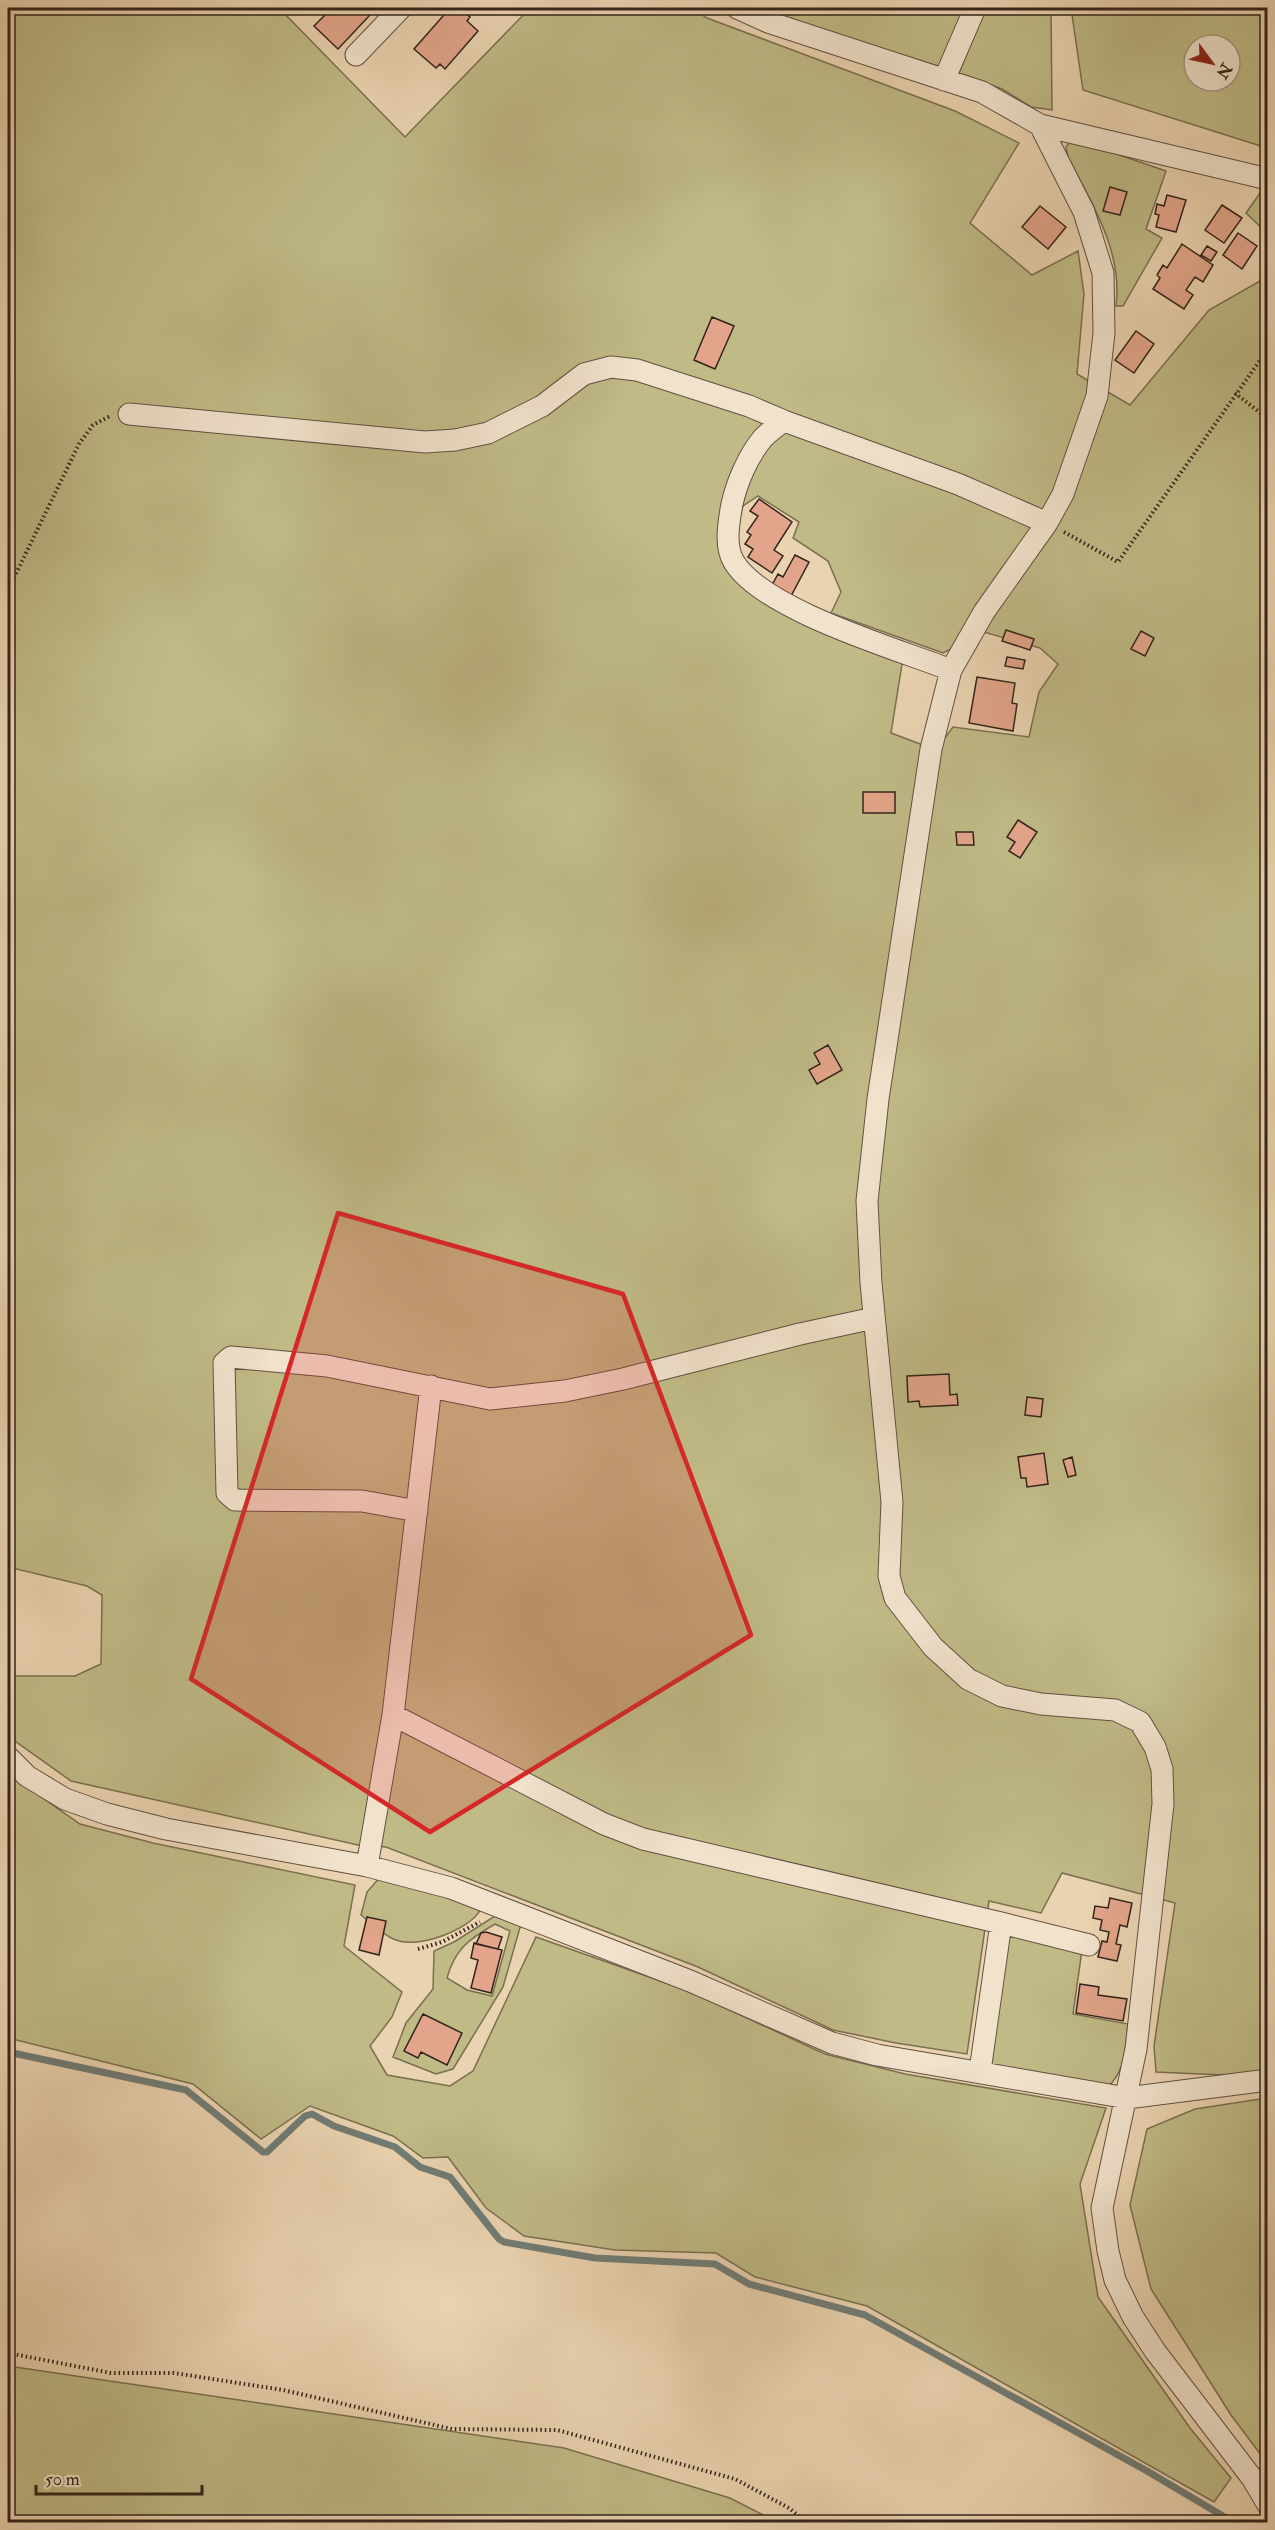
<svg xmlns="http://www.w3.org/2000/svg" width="1275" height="2530" viewBox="0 0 1275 2530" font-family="'IM FELL Double Pica',serif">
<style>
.green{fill:#bfba86;stroke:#7a6f50;stroke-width:1.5;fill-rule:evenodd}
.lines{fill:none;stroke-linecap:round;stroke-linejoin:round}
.stream{stroke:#707c75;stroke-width:7}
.building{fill:#e2a58b;stroke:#34241b;stroke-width:1.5}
.minor-casing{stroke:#625040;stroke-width:23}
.path{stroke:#34241b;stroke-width:4;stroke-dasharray:1.5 3;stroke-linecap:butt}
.minor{stroke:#f1e2cc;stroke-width:21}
.marked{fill:#d62828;fill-opacity:0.2;stroke:#d62828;stroke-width:4.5;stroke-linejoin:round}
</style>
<rect width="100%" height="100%" fill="#ead3b0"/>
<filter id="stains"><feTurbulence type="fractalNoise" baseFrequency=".00333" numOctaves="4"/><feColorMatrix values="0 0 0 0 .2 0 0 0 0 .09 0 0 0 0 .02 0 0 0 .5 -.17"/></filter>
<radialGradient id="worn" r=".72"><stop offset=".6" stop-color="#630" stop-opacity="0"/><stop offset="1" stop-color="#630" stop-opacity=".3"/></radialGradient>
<!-- green -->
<path class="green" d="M8,8H279L405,137L530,8H692L707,18L955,111L1019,143L970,223L1032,275L1078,251L1084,294L1077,374L1130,405L1209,310L1267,277V2077L1156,2072L1154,2046L1175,1903L1062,1873L1041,1913L989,1901L967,2054L896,2043L833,2030L698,1967L386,1847L358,1845L71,1781L8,1736V1676H75L101,1664L102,1595L87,1586L8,1567ZM758,496L799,522L793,538L828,561L841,592L831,613L943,653L984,632L1040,648L1058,664L1039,692L1029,737L953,727L936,750L891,733L903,658L725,562L743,506Z
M760,8H966L941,67L820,30Z
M986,8H1051L1052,110L1031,107L1002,89L959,73Z
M1071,8H1267V148L1083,90ZM1194,45H1230V81H1194Z
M1070,142L1099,148L1166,171L1146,229L1162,238L1123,306H1116C1123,251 1092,204 1068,157L1066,147Z
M1260,193L1267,194V233L1246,213Z
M10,1775L80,1824L153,1843L355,1885L344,1946L402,1992L392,2017L370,2046L387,2075L450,2086L473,2071L536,1937L686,1990L825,2054L905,2074L1106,2108L1080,2184L1098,2297L1190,2428L1231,2478L1214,2502L867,2306L755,2277L716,2253L615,2250L524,2236L486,2208L448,2157L423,2158L393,2136L310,2106L261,2139L193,2084L8,2038V1778Z
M380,1877L439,1894L481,1909C470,1930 418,1949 396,1940C384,1936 371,1923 361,1915L367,1892Z
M498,1914L521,1924L503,1987L453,2069L436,2074L393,2057L406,2023L433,1989L434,1951L454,1942ZM495,1924L510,1931L492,1996L467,1990L447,1978C455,1949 469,1939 495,1924Z
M1006,1931L1082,1950L1073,2014L1128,2024C1125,2051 1126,2071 1105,2090L986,2067Z
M1267,2098H1268L1267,2463L1231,2415L1151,2289L1130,2205L1147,2129L1195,2109Z
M8,2366L564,2448L730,2498L777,2522H8Z"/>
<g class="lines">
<!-- stream -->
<path class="stream" d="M8,2052L186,2090L263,2152H267L305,2116L312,2114L334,2126L395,2147L420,2167L450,2177L499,2239L504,2242L595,2258L715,2264L749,2284L865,2315L1147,2471L1233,2522"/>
</g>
<!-- building -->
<path class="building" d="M332,8H361L369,16L338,49L314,26Z
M450,8L455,13L459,8L470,17L467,21L478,31L445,69L440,64L436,68L414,49Z
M1110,187L1127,192L1120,215L1103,211Z
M1167,195L1186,200L1176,232L1156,227L1159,215L1155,214L1157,204L1164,206Z
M1222,205L1242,218L1224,243L1205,230Z
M1040,206L1066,227L1048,249L1022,227Z
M1238,233L1257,246L1242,269L1223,255Z
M1182,244L1213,265L1203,282L1195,277L1186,290L1193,295L1184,309L1153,289L1160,278L1157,275L1163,265L1167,268Z
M1207,246L1217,252L1211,261L1201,255Z
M712,317L734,326L715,369L694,360Z
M1136,331L1154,344L1134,373L1115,360Z
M759,499L792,522L774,550L783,556L772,573L748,557L753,549L745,544L751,535L747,532L758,516L750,511Z
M795,555L809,562L790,598L771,587L778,574L783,577Z
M1006,630L1034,639L1030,650L1002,641Z
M1141,631L1154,638L1145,656L1131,649Z
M1007,657L1025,660L1023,669L1005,666Z
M977,677L1015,683L1012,703L1017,704L1013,731L969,723Z
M863,792H895V813H863Z
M1018,820L1037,832L1020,858L1009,851L1015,842L1007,837Z
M956,832H973L974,845H957Z
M828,1045L842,1070L817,1084L809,1070L820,1064L814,1053Z
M949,1374L950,1395L957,1394L958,1405L920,1407L919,1401L908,1402L907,1376Z
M1027,1397L1043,1399L1041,1417L1025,1415Z
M1044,1453L1048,1484L1027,1487L1026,1478H1021L1018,1457Z
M1072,1457L1076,1475L1068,1477L1063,1460Z
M1110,1898L1132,1903L1127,1927L1120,1925L1116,1944L1121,1945L1117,1961L1098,1957L1102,1941L1107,1942L1109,1932L1100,1930L1102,1920L1093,1918L1095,1906L1108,1908Z
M367,1917L386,1921L379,1955L359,1950Z
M486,1932L502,1937L498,1949L476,1944L481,1933Z
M474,1943L502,1950L491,1993L471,1988L478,1960L471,1958Z
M1080,1984L1099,1987L1098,1995L1127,1999L1123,2021L1076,2013Z
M423,2014L462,2033L447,2065L421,2052L418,2058L404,2051Z"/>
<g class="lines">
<!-- minor casing -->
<g class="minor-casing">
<path id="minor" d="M737,8L768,22L982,92L1040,125L1268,179
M356,55L401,8
M944,80L975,8
M1040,125L1084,212L1103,273L1104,333L1097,396L1063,494L1047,523L984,612L951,670L931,749L878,1099L867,1201L871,1283L892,1502L889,1576L895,1598L933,1647L968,1679L1002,1696L1041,1704L1115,1710L1140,1722L1155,1747L1162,1769L1163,1804L1136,2049L1102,2208L1108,2251L1115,2280L1133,2317L1155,2351L1252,2478L1268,2505
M129,414L425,442L455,440L488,433L542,406L584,374L611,367L637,370L749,406L784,421
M951,670C897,649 763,610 734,562C724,546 729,521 732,504C737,482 748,456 763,438C769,432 777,426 784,421L958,484L1047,523
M417,1511L362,1501L235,1500L227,1493L224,1363L231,1357L327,1366L490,1399L565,1391L623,1379L800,1334L874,1318
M393,1715L604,1824L643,1839L1001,1923L980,2071
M8,1757L27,1776L65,1799L107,1814L166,1829L367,1866L451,1888L690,1981L832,2043L877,2055L1127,2098L1268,2080
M367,1866L393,1715L431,1386
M1001,1923L1089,1945"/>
</g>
<!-- path -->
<path class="path" d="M1235,393L1268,419
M1064,532L1118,562L1268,349
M8,590L79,444L93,425L110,416
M418,1949L442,1942L480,1922
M8,2353L111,2373H174L283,2390L452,2429L557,2430L735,2479L789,2508L806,2522"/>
<!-- minor -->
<use href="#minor" class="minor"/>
</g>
<!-- marked area -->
<path class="marked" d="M338,1213L623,1294L751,1635L430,1832L191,1679Z"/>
<!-- margin -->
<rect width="1275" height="2530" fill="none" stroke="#ead3b0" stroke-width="30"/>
<rect x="9" y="9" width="1257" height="2512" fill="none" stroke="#34241b" stroke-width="3"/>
<rect x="15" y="15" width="1245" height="2500" fill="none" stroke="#34241b" stroke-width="1.5"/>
<!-- north arrow -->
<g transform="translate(1212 63) rotate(123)"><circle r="28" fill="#f1e2cc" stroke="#a59685" stroke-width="1.5"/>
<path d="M0-4.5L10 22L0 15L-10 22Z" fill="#8f2418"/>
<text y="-9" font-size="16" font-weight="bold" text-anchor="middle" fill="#34241b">N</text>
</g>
<!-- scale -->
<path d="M36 2485v9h166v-9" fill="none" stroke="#34241b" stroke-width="3"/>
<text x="45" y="2485" font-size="18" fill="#34241b" stroke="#f1e2cc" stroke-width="4.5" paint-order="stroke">50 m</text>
<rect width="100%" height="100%" filter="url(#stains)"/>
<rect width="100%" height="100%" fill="url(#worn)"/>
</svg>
